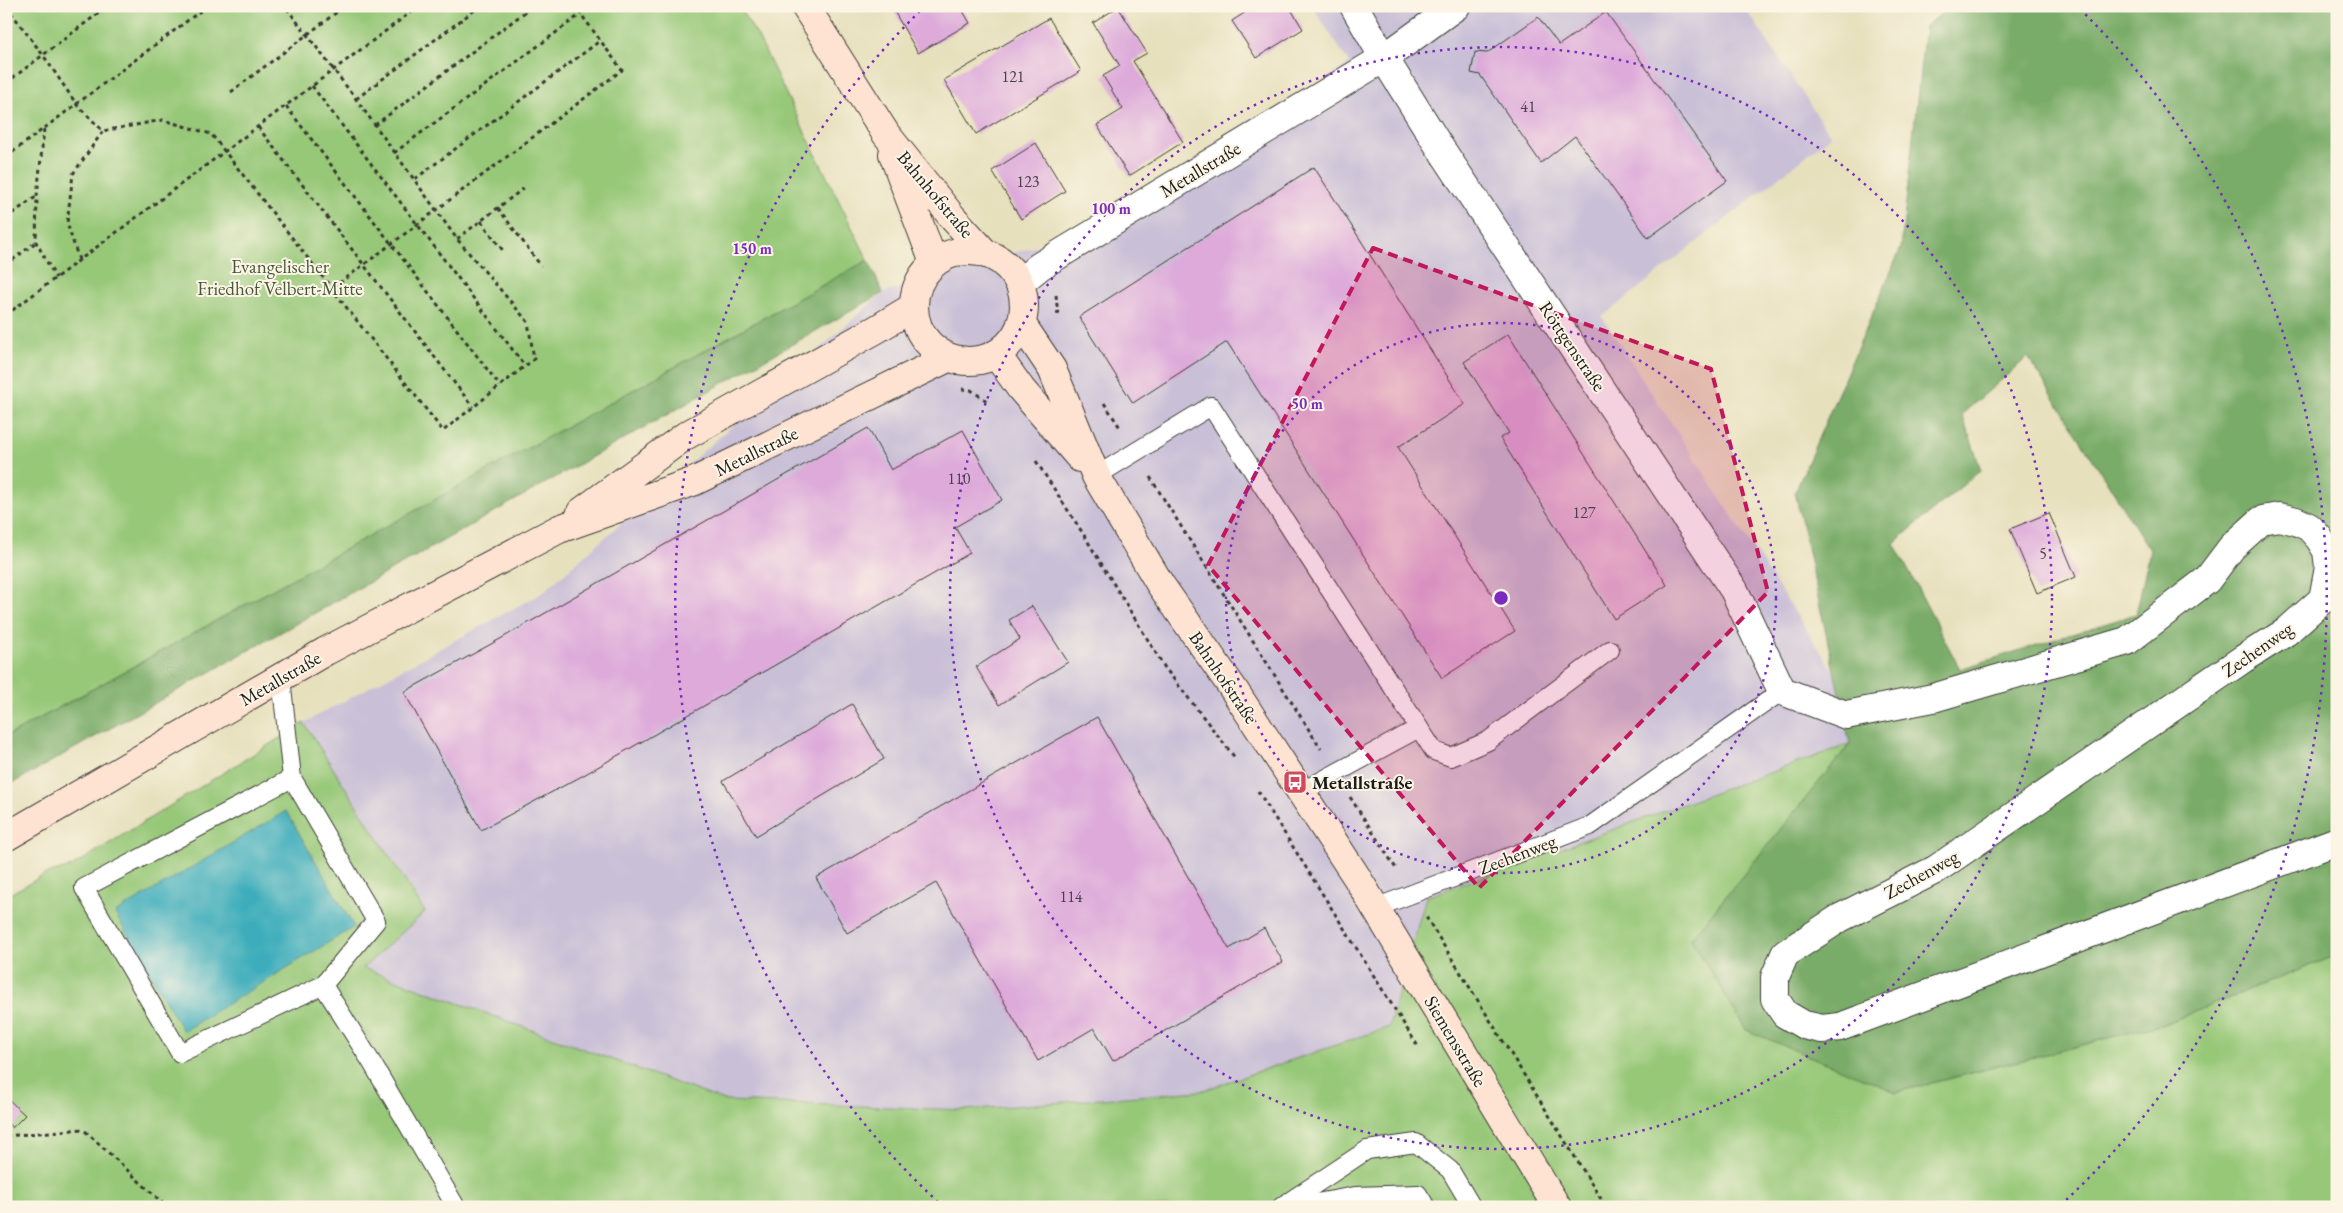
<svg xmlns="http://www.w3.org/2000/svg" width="2343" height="1213" viewBox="0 0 2343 1213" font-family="'EB Garamond',serif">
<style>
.industrial{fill:#c9bfd7}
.green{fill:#97c878;stroke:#5a724a}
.forest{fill:#79ac68;stroke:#4a6442;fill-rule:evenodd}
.water{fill:#3eadbb;stroke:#2d646c}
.building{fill:#ddaada}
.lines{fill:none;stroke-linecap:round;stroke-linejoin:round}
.lane-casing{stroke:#3a3934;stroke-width:20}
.street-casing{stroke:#3a3934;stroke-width:30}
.secondary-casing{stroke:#3a3934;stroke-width:30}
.path{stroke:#3a3934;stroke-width:3;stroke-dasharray:4 4;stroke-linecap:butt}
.lane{stroke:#fff;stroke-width:18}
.street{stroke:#fff;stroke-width:28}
.secondary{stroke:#fee3d2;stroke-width:28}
.marked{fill:#c2185b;fill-opacity:0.2;stroke:#c2185b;stroke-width:4;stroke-dasharray:10 6;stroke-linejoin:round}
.ring{fill:none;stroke:#7b2cbf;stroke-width:2.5;stroke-dasharray:2.5 5}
.labels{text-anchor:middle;stroke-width:4;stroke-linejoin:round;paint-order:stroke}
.number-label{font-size:16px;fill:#4c404c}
.street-label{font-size:19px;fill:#1c1c1c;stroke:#fcf5e5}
.park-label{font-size:19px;fill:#47583c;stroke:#fcf5e5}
.poi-label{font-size:19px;font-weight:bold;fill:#1c1c1c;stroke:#fcf5e5;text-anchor:start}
.centre{fill:#7b2cbf;stroke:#fcf5e5;stroke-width:2.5}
.ring-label{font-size:15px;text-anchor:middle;font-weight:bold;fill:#7b2cbf;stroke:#fcf5e5;stroke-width:4;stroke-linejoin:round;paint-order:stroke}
</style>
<rect width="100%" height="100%" fill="#fcf5e5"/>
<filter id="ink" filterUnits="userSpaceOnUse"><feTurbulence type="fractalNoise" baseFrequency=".02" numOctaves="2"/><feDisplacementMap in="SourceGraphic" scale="10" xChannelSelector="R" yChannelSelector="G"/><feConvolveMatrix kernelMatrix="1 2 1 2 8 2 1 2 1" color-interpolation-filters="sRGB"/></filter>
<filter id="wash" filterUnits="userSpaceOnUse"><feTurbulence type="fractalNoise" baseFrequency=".0096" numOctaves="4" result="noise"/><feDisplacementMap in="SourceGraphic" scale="20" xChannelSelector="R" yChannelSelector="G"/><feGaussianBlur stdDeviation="1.12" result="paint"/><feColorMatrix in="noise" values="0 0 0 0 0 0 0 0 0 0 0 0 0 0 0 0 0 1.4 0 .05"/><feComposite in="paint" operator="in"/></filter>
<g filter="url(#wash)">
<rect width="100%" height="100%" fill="#e7e0bd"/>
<!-- industrial -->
<path class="industrial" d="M1312,6H1744L1831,136L1602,317L1834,672L1850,744L1426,897L1389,1027L1201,1091L965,1110L725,1101L362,968L425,912L304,723L542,593L883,293L1083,232L1350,64Z"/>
<!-- green -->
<path class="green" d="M6,6H738L757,35L868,260L6,737Z
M304,723L425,912L363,968L725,1101L965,1110L1201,1091L1389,1027L1426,897L1850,744L1691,939L1896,1092L2164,1024L2337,955V1207H6V896L46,874L71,867Z"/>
<!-- forest -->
<path class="forest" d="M1952,6H2337V955L2164,1024L1896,1092L1746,1030L1691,939L1850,744L1795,492L1901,248L1925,26ZM2028,357L2150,550L2136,614L1960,669L1894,543L1981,470L1962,414Z
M868,260L883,293L6,787V737Z"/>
<!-- water -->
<path class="water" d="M286,811L354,927L183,1031L115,913Z"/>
<g id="blocks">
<!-- building -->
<path class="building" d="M891,6H960L970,23L918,53Z
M1255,6H1289L1303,29L1256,58L1232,21Z
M1118,7L1147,53L1133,61L1183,142L1129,176L1097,125L1123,109L1103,76L1120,66L1093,23Z
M1606,12L1727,181L1648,238L1575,136L1541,163L1480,75L1471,73L1475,52L1487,53L1538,17L1559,45Z
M1049,18L1081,71L976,134L944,80Z
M1036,143L1065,191L1021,219L992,171Z
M1314,167L1465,404L1398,447L1515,631L1442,678L1227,342L1133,403L1079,317Z
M1508,334L1667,585L1614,619L1500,438L1509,433L1464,362Z
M868,428L891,470L963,430L1002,500L955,527L970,553L582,776L481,830L404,692L502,638Z
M2049,513L2076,577L2037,593L2010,529Z
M1032,606L1068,662L999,705L976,667L1020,639L1009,620Z
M852,704L884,759L756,836L723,781Z
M1097,717L1229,949L1264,928L1283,962L1113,1061L1094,1028L1038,1061L936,883L847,933L816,878Z
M6,1097L25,1115L12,1128L6,1121Z"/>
</g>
</g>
<g filter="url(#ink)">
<use href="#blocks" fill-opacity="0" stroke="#3a3934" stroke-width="1"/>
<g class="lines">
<!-- lane casing -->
<g class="lane-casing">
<path id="lane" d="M1096,476L1211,406L1434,751L1451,757L1488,741L1610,650
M281,678L292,778L84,888L180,1053L323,985L376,921L292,778
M1301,792L1419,728
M1375,908L1590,826L1782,691
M323,985L372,1063L456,1207
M1281,1207L1367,1150L1416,1143L1450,1170L1472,1207
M1294,1207L1355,1196L1418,1194L1426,1207"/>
</g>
<!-- street casing -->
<g class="street-casing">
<path id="street" d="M1354,6L1384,58L1437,143L1734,590L1782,691L1846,715L1933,698L2127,641L2207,580L2232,547L2262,520L2279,517L2296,521L2309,527L2319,538L2327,551L2329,567L2323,599L2286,632L2243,659L1935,870L1840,918L1785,954L1775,977V999L1785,1014L1804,1025L1822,1029L1840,1027L2337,841
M1019,283L1040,266L1384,58L1456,6"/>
</g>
<!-- secondary casing -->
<g class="secondary-casing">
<path id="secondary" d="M805,6L886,134L953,218L986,254
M893,154L934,263
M914 306a55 55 0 1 1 110 0a55 55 0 1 1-110 0Z
M1021,323L1052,369L1096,476L1160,584L1232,687L1356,876L1557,1207
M996,354L1021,389L1080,458
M581,512L685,436L877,329L913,307
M6,837L326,651L559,529L695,481L948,358"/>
</g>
<!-- path -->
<path class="path" d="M6,6L43,55L77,105L103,131L163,120L211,134L443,431L534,359L528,322L457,239L356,99L285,6
M6,83L108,6
M312,86L525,366
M231,92L345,6
M356,99L480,6
M286,106L500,386
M375,125L533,6
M258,127L473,407
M44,129L37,196L36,242L56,278
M394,153L581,14
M6,157L207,6
M415,179L601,40
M498,208L541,266
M6,218L37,196
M481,221L504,252
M457,239L524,188
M79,260L67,223L73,174L103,131
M6,265L36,242
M333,288L622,70L575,6
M1056,295L1058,316
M6,315L419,6
M962,389L971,390L987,401
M1104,403L1121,429
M1036,461L1082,532L1165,668L1236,759
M1150,477L1321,749
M1258,791L1419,1048
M1350,797L1397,870
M1426,917L1606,1207
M6,1136L83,1129L167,1207"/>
<!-- lane -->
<use href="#lane" class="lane"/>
<!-- street -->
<use href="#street" class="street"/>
<!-- secondary -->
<use href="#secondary" class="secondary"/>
</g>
</g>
<!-- marked area -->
<path class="marked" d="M1373,248L1711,369L1768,592L1479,888L1208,565Z"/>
<!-- distance rings -->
<g class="ring">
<circle cx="1501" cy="598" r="275"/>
<circle cx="1501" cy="598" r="551"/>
<path d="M938 1202A826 826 0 0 1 922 9M2080 9A826 826 0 0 1 2064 1202"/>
</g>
<!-- icons -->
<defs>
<g id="bus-square" transform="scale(1.25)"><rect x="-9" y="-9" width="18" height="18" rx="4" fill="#d1495b" stroke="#fcf5e5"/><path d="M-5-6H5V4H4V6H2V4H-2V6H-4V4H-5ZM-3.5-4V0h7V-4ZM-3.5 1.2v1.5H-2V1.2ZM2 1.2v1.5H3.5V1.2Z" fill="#fff"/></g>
</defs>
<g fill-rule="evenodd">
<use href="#bus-square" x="1295" y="782"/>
</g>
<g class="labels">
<!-- number labels -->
<g class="number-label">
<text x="1013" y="82">121</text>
<text x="1528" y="112">41</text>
<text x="1028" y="187">123</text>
<text x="959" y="484">110</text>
<text x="1584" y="518">127</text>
<text x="2043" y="559">5</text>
<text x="1071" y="902">114</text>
</g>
<!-- street labels -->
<g class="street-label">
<text transform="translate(1200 169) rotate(-31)" y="7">Metallstraße</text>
<text transform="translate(936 194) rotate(50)" y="7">Bahnhofstraße</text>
<text transform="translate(1573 346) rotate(56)" y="7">Röttgenstraße</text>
<text transform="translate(756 451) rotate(-26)" y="7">Metallstraße</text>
<text transform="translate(2257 649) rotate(-35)" y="7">Zechenweg</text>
<text transform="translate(1224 677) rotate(56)" y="7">Bahnhofstraße</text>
<text transform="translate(280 678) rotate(-30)" y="7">Metallstraße</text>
<text transform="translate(1517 854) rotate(-21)" y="7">Zechenweg</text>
<text transform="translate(1921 874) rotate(-29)" y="7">Zechenweg</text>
<text transform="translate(1456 1041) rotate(59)" y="7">Siemensstraße</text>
</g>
<!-- park labels -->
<g class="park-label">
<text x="280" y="273">Evangelischer<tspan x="280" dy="22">Friedhof Velbert-Mitte</tspan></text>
</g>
<!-- poi labels -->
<g class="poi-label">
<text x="1312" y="789">Metallstraße</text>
</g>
</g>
<circle cx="1501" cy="598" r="8" class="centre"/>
<g class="ring-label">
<text x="1111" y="214">100 m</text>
<text x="752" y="254">150 m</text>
<text x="1307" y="409">50 m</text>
</g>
<!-- margin -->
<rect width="2343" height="1213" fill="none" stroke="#fcf5e5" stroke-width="25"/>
</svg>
